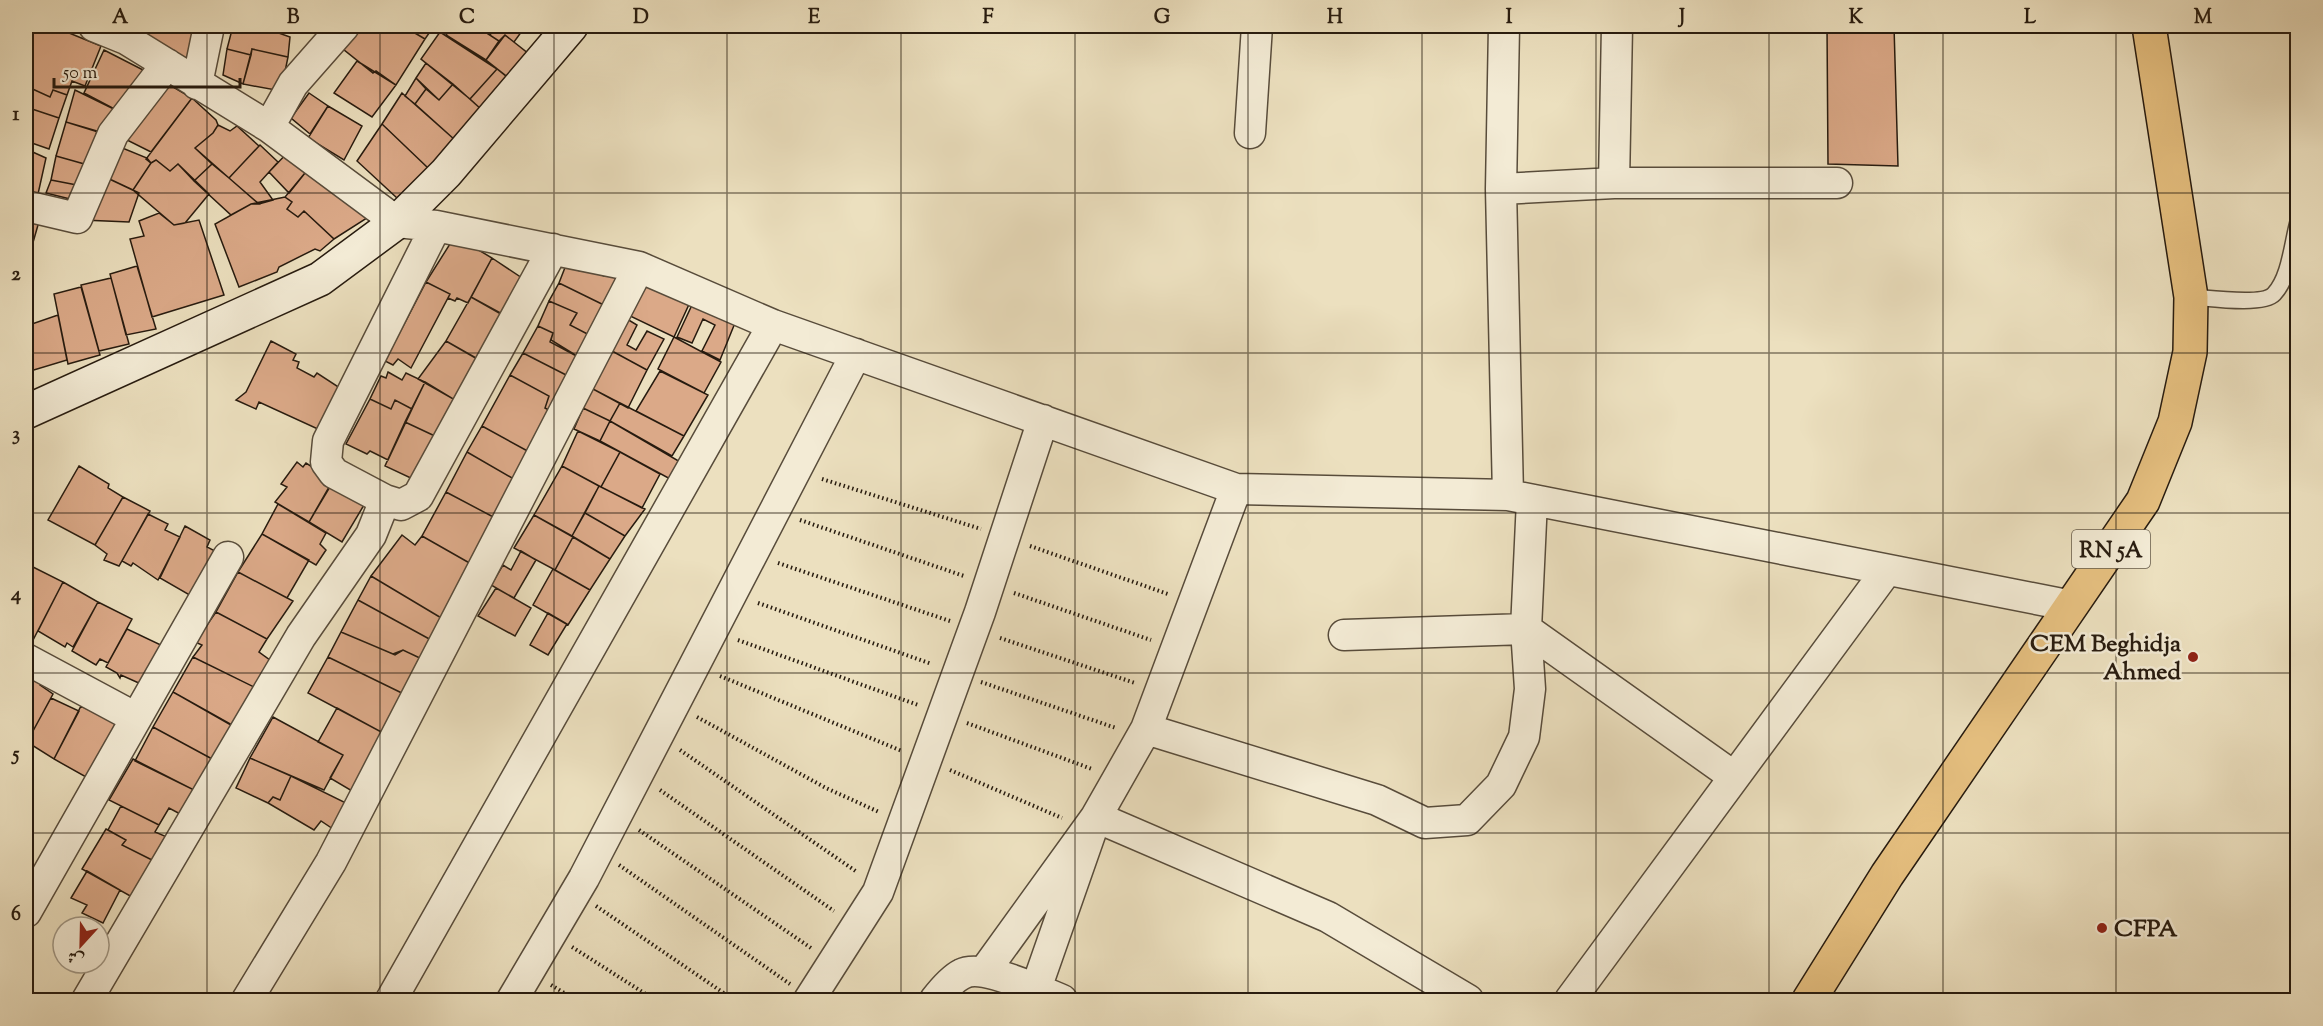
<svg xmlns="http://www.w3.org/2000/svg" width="2323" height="1026" viewBox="0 0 2323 1026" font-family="'Sorts Mill Goudy',Amiri,serif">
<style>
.building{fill:#dba988;stroke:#271b0f;stroke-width:1.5}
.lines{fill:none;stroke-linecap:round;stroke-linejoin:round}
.service-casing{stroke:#584c3b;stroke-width:18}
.minor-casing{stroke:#584c3b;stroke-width:33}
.secondary-casing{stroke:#271b0f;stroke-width:36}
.primary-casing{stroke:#271b0f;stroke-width:36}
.path{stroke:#271b0f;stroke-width:4;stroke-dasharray:1.5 3;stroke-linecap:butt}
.service{stroke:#f3ebd5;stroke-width:15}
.minor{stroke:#f3ebd5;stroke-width:30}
.secondary{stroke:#f3ebd5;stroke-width:33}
.primary{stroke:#e6c080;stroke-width:33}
.grid{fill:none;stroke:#271b0f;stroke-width:1.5;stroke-opacity:0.55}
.poi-dot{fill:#8f2418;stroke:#f3ebd5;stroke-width:2}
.labels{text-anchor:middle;stroke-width:5;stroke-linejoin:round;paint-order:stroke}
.shield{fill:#f3ebd5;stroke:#64594a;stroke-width:1.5}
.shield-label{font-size:22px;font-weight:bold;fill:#271b0f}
.poi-label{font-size:24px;font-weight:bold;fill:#271b0f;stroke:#f3ebd5;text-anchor:end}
.neatline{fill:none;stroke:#271b0f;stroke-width:2}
.grid-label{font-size:20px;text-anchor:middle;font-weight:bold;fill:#271b0f}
</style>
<rect width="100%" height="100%" fill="#ece0bf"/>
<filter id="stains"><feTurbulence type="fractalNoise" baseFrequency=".00333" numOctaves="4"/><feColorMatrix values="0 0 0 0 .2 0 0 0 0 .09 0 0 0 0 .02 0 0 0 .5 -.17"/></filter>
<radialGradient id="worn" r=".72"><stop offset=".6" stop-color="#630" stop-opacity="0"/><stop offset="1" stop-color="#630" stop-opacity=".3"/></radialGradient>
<!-- building -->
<path class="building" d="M33,26H52L101,46L85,86L72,81L67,95L53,90L50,97L26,86L31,66L26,33Z
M121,26H203L189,60Z
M233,26H274L273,31L290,37L288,57L252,49L251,55L227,49Z
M360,26H403L425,39L396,85L376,71L373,73L343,49Z
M403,26H434L425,39Z
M450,26H476L499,41L486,60L446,35L452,27Z
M476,26H496L490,35Z
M496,26H513L522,31L514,42L505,35L499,41L490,35Z
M529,26H557L547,38Z
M1827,26H1894L1898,166L1828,164Z
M440,32L497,69L470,99L421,59Z
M26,33L31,66L26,86Z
M505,35L534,58L515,83L486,60Z
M227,49L251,55L243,84L223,75Z
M252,49L288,57L281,91L243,84Z
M104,50L151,74L122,113L84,93Z
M357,61L396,85L372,117L334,93Z
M426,63L453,84L439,100L416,78Z
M497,69L511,80L482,110L470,99Z
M416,78L426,89L415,104L405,96Z
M163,81L192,98L151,152L121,137Z
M453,84L482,110L455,140L415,104L426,89L439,100Z
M26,86L50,97L53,90L67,95L59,118L26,107Z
M75,90L122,113L108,135L66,122Z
M309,93L328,106L310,134L291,118Z
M402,93L455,140L428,168L382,124Z
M192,98L216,120L218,125L213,133L195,148L212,164L194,181L178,164L170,171L156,160L151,163L146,159Z
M328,106L362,126L344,160L308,138Z
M26,107L59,118L49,149L26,141Z
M66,122L97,131L88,165L56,156Z
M382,124L428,168L397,198L357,161Z
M218,125L230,131L237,126L259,146L229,178L195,148L213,133Z
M115,145L147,158L151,163L133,190L103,176Z
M260,145L278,162L260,182L273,200L259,204L229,178Z
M26,149L46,158L38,194L26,191Z
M291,149L309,168L289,193L269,172Z
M56,156L88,165L82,186L51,180Z
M156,160L170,171L178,164L209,194L185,223L174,225L133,190L151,163Z
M212,164L229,178L259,204H251L231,215L194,181Z
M309,168L367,218L334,239L304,211L298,217L287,209L292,202L285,197Z
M103,176L139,193L129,222L83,220Z
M51,180L82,186L78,201L46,193Z
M285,197L292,202L287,209L298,217L304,211L334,239L320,251L315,249L279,267L277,272L239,287L215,224L251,204Z
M159,213L174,225L199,220L224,295L152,317L130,239L144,236L139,221Z
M26,215L40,218L26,267Z
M455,236L492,258L468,303L457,298L455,301L448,298L450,294L426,282Z
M492,258L522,278L504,315L471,297Z
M566,265L580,271L583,266L604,276L606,273L625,281L612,309L559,283Z
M137,266L156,329L126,335L110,274Z
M649,277L691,300L674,337L628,315Z
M111,278L129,344L99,351L81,285Z
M426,282L450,294L411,368L398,359L393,365L385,361Z
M559,283L612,309L597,339L570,325L577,313L549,301Z
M81,287L100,355L68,364L54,294Z
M471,297L508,318L483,362L446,341Z
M549,301L577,313L570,325L597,339L582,359L550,342L553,333L538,326Z
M692,305L737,318L720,360L702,351L715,325L703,319L692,343L677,337Z
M58,315L67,360L27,372L28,378H26V326Z
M622,316L637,325L627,345L636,350L647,331L664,339L647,370L612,351Z
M538,326L553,333L551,340L582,359L572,378L523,353Z
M674,337L721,362L704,393L658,369Z
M271,341L296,354L293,360L299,362L297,368L314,377L317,373L340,388L320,430L259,402L256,409L236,400L246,392Z
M446,341L479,360L455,400L418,379Z
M612,351L647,370L628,408L591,388Z
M523,353L572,378L557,414L545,408L549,396L510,375Z
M660,371L708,395L684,436L636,411Z
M388,372L402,380L406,373L425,382L412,409L395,400L391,409L370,399L381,376L386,378Z
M510,375L549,396L545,408L557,414L533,454L482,426Z
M425,382L455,400L437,437L405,422Z
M591,388L620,403L610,421L583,408Z
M370,399L391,409L395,400L412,409L388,460L370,451L367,454L346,444Z
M620,403L684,436L672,456L610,421Z
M583,408L610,421L600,441L574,429Z
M610,421L682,463L672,480L600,441Z
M405,422L437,437L415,480L385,466Z
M482,426L533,454L519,482L467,452Z
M578,431L620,452L601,487L562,466Z
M467,452L519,482L499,520L446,492Z
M620,452L660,474L642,508L601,487Z
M297,462L303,467L306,463L333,480L309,522L275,502L287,487L281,484Z
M79,466L109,484L108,488L123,497L95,545L48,520Z
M562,466L599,486L572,536L534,515Z
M331,485L364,505L342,542L309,522Z
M599,486L645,509L625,536L585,513Z
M446,492L499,520L473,565L422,536Z
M123,497L150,511L119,566L104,560L107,554L95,545Z
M278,504L326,533L320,544L326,550L316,565L262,534Z
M585,513L625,536L610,559L572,536Z
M148,514L168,524L165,530L180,537L158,580L133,563L131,566L122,561Z
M534,515L573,537L555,570L514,548Z
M185,526L210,540L207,547L215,551L193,597L160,578Z
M262,534L309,560L287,598L238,572Z
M402,535L415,545L422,536L473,565L443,619L371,576Z
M573,537L610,559L590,590L555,570Z
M521,551L536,560L514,598L491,585L503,565L511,570Z
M26,563L31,566L26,577Z
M31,566L63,582L32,642L26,639V577Z
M553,569L590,590L568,625L533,605Z
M238,572L293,601L267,639L216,612Z
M371,576L443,619L433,641L358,600Z
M63,582L98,602L73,647L67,643L65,647L38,631Z
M496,588L531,608L515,636L478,616Z
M358,600L433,641L424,660L403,650L395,655L341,632Z
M98,602L132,619L108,663L100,659L96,665L72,651Z
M216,612L267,639L259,652L274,663L258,689L193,657L202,645L195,642Z
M548,613L567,624L548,655L530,645Z
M127,629L163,646L141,684L121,675L120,678L117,673L106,667Z
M341,632L393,654L403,650L424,660L410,697L328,657Z
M193,657L258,689L236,728L173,692Z
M328,657L410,697L385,734L308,693Z
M26,672L42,680L40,685L53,694L33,731L26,727Z
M173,692L234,726L214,760L153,727Z
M51,698L79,711L54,759L27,742Z
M81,706L116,723L86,777L54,759Z
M337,708L385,734L352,791L330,778L343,755L318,742Z
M273,717L343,755L324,790L250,758Z
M153,727L214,760L196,791L135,761Z
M250,758L291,776L280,800L273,797L268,803L236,788Z
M133,759L196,791L182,815L169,808L159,825L109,800Z
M291,776L348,804L336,831L321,821L314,830L268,803L273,797L280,800Z
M121,806L159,825L155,832L167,837L154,861L122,845L126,840L108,830Z
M106,829L126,840L122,845L154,861L132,897L82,869Z
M87,871L120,890L103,923L82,913L87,905L71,898Z"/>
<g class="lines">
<!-- service casing -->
<g class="service-casing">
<path id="service" d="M2191,297C2208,298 2263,306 2274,294C2290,277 2292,243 2298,222"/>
</g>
<!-- minor casing -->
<g class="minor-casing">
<path id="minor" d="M94,26L126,39L269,127L397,222L436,226L639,267L773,325L1236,489L1508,495L2072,606
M1504,26L1501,189L1614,183H1837
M197,84L209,26
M269,127L293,84L344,26
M1250,133L1257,26
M1614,183L1617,26
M1501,189L1508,495
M26,206L77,218L113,134L167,64
M385,500L334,473L326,462L328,441L436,226
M1344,635L1526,629L1733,776
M26,659L136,718
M1146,729L1377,800L1425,823L1467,820L1501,785L1524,737L1530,689L1526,629L1532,500
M26,912L228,557
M984,972L1096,817L1328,917L1468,1000
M87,1000L301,636L371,535L385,500L401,505L418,496L553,249
M247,1000L331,862L639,267
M391,1000L773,325
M512,1000L584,878L856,354
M809,1000L878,892L980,612L1043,420
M935,1000C942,991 952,979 962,974C982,963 1042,992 1062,1000
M1032,1000L1096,817L1146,729L1236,489
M1570,1000L1887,570"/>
</g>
<!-- secondary casing -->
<g class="secondary-casing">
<path id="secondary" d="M26,412L320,279L397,222L446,173L571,26"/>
</g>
<!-- primary casing -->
<g class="primary-casing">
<path id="primary" d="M1809,1000L1887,875L2143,501L2175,422L2190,352L2191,297L2149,26"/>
</g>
<!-- path -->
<path class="path" d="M822,479L981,529
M800,520L964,576
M1030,546L1168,594
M778,563L950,621
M1014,593L1151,640
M758,603L932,664
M1000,638L1135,683
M738,640L918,705
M720,676L902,751
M981,682L1116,728
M697,717L826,788L879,812
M967,723L1092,769
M680,750L857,872
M950,770L1062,818
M660,790L834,911
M639,830L811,948
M619,865L790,984
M596,906L734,1000
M572,947L655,1000
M551,985L576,1000"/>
<!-- service -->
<use href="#service" class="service"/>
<!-- minor -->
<use href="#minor" class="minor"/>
<!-- secondary -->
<use href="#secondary" class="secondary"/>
<!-- primary -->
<use href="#primary" class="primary"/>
</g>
<!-- grid -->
<path class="grid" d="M207,26V1000M380,26V1000M554,26V1000M727,26V1000M901,26V1000M1075,26V1000M1248,26V1000M1422,26V1000M1596,26V1000M1769,26V1000M1943,26V1000M2116,26V1000M26,193H2298M26,353H2298M26,513H2298M26,673H2298M26,833H2298"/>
<!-- markers -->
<g class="poi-dot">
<circle cx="2193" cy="657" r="6"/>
<circle cx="2102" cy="928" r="6"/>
</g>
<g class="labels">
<!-- shield labels -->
<rect class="shield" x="2072" y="530" width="78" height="38" rx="4.5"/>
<g class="shield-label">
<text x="2111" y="557">RN 5A</text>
</g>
<!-- poi labels -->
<g class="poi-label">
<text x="2181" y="651">CEM Beghidja<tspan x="2181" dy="28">Ahmed</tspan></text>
<text x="2114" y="936" text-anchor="start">CFPA</text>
</g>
</g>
<!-- margin -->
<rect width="2323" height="1026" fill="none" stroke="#ece0bf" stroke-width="66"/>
<!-- north arrow -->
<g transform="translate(81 945) rotate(202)"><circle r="28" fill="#f3ebd5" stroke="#a19886" stroke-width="1.5"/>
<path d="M0-4.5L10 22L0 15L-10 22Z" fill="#8f2418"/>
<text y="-9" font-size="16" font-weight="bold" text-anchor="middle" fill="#271b0f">ش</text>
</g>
<!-- scale -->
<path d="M54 78v9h186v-9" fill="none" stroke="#271b0f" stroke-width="3"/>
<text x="63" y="78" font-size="18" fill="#271b0f" stroke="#f3ebd5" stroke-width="4.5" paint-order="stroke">50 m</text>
<rect x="33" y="33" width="2257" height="960" class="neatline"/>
<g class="grid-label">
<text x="120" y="23">A</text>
<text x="293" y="23">B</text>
<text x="467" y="23">C</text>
<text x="641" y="23">D</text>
<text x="814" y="23">E</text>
<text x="988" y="23">F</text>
<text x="1162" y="23">G</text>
<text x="1335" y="23">H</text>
<text x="1509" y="23">I</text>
<text x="1682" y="23">J</text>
<text x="1856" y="23">K</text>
<text x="2030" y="23">L</text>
<text x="2203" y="23">M</text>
<text x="16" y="120">1</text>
<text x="16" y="280">2</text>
<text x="16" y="440">3</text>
<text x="16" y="600">4</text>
<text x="16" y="760">5</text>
<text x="16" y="920">6</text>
</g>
<rect width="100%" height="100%" filter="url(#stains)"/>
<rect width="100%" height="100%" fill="url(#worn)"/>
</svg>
